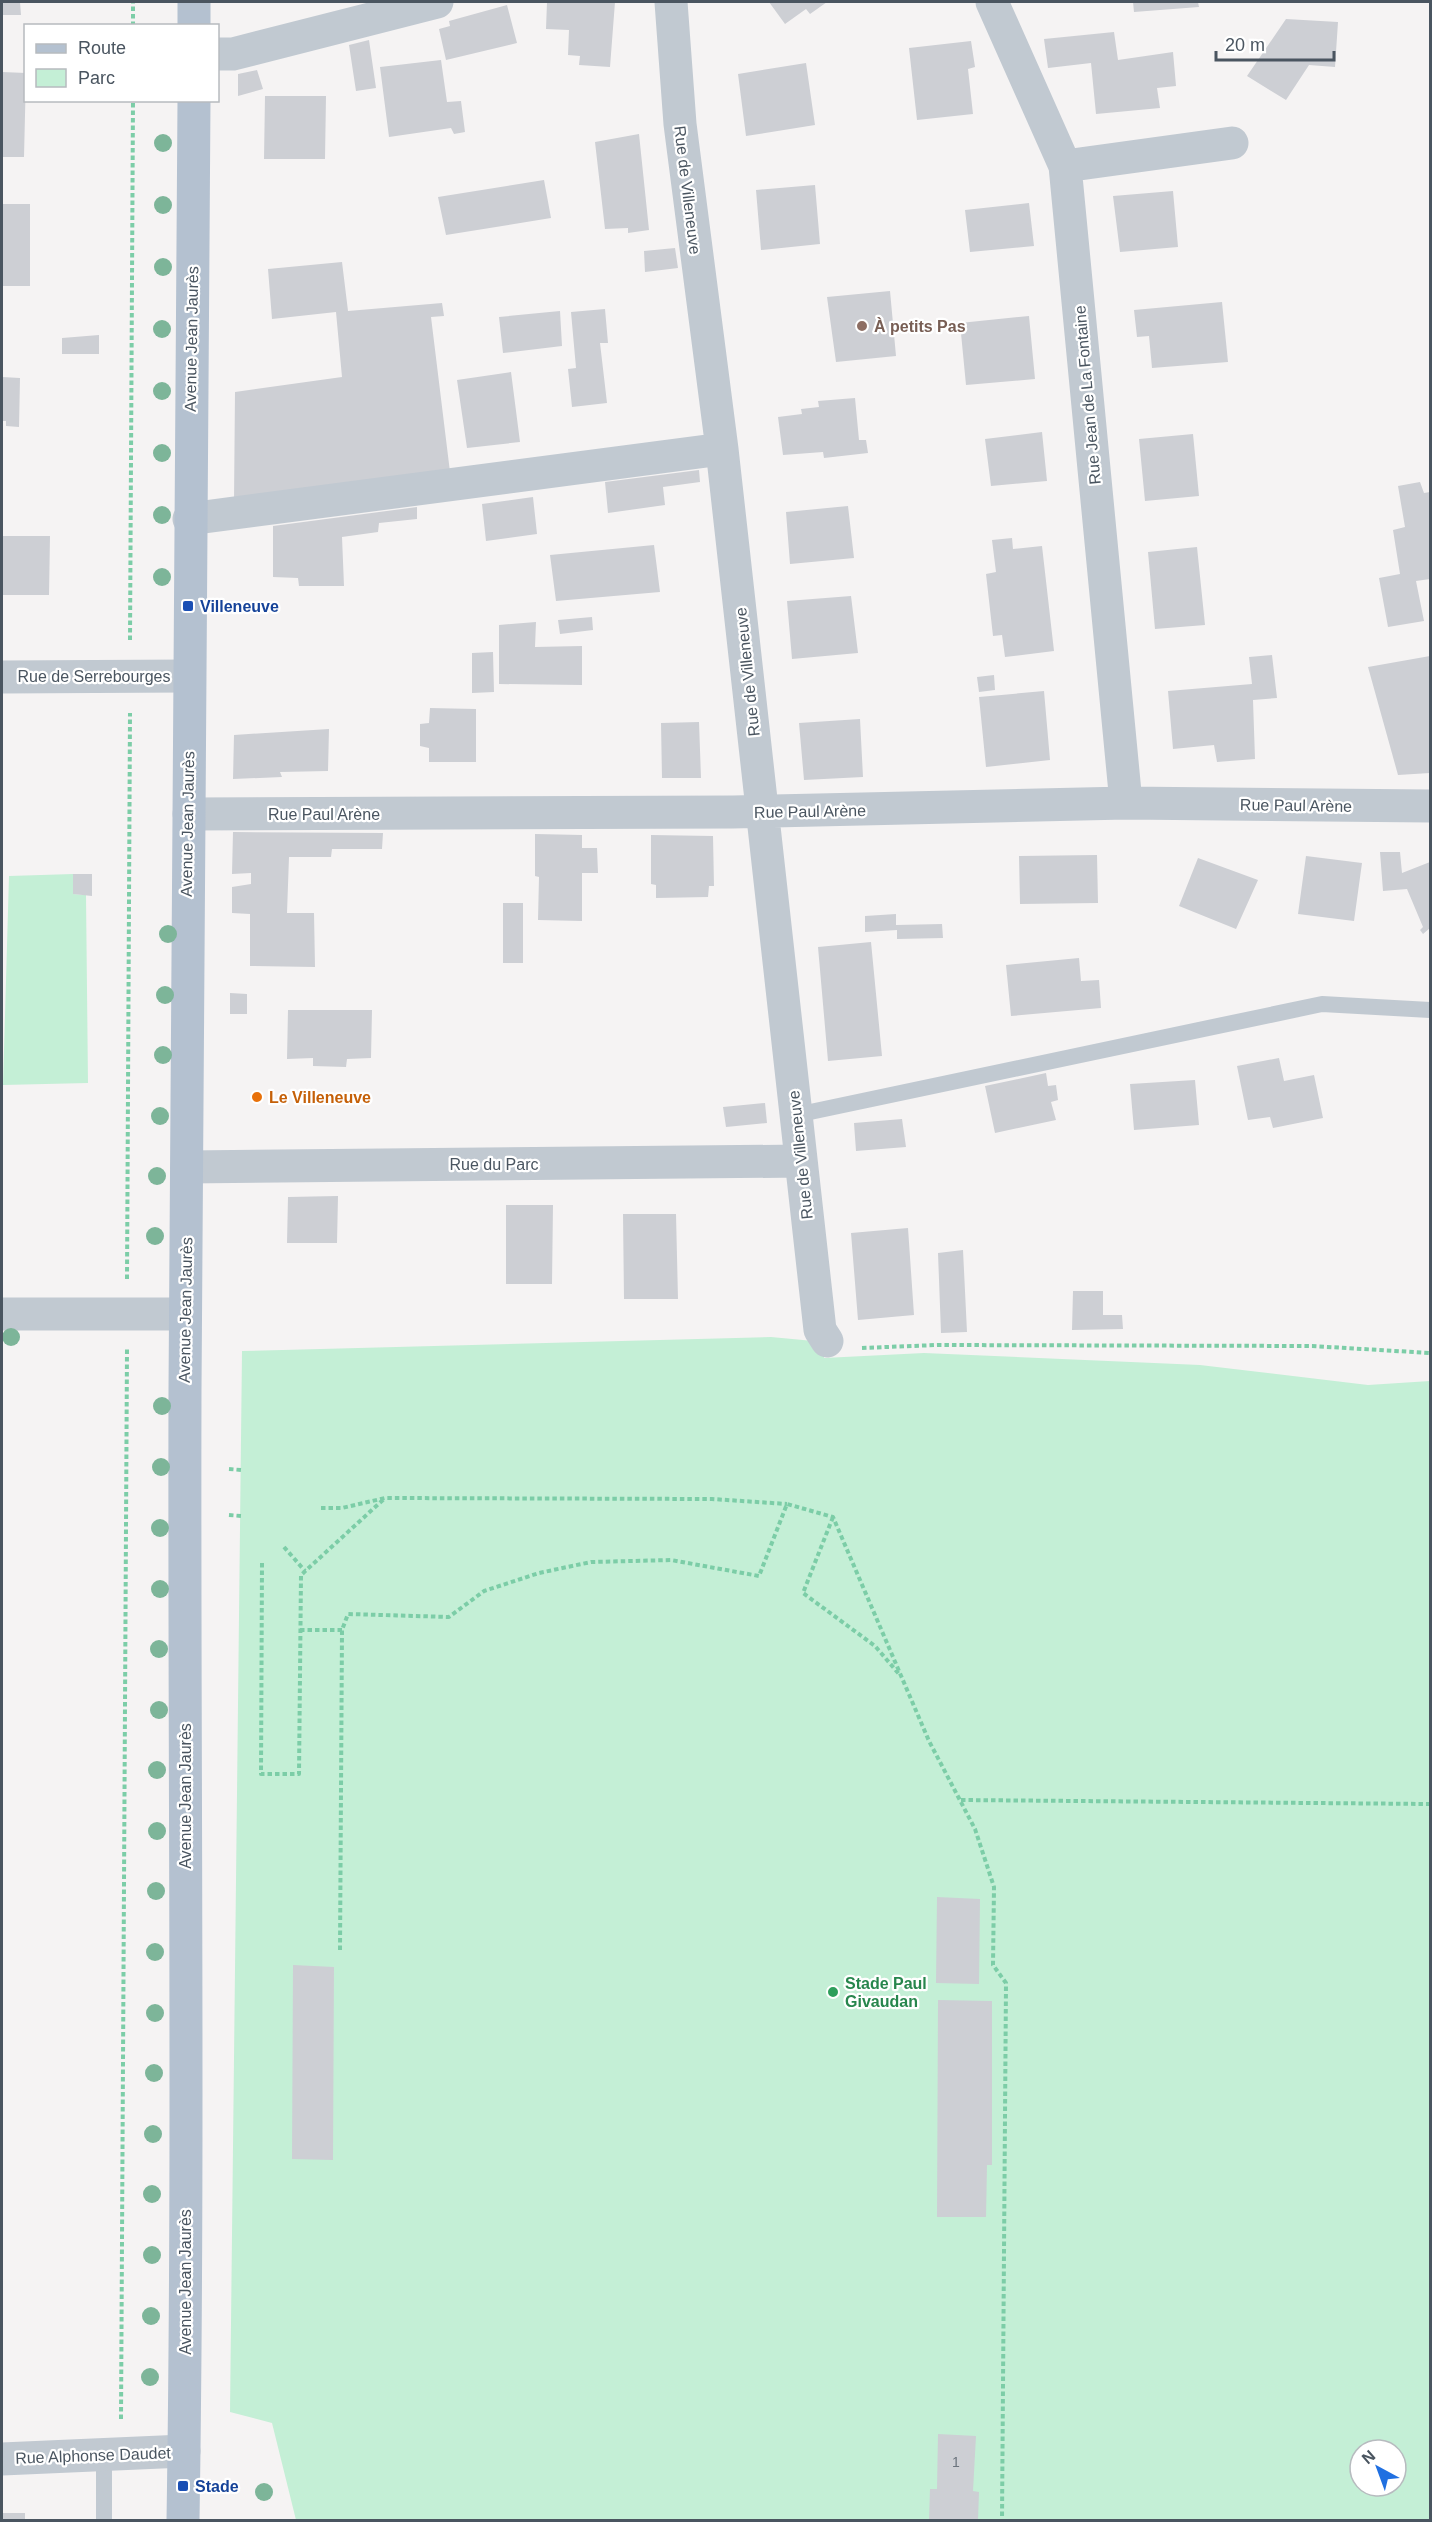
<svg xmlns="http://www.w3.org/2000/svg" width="1432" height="2522" viewBox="0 0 1432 2522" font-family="Helvetica,sans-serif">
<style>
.green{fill:#c4efd6;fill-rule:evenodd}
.building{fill:#cdcfd4}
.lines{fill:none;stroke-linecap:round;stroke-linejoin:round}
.path{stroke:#7ccda7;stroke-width:4;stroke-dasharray:4.5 3;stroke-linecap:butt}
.lane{stroke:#c1c9d1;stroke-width:16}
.street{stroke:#c1c9d1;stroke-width:33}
.primary{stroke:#b4c1d0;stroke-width:33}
.tree{fill:#7db599}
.education-dot{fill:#8d6e63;stroke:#fff;stroke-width:2}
.transit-dot{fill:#1a4fb4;stroke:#fff;stroke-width:2}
.food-dot{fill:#e8710a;stroke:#fff;stroke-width:2}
.leisure-dot{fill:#2e9e5b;stroke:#fff;stroke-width:2}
.labels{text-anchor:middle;stroke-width:4.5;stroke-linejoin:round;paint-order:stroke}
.number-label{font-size:14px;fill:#6b747d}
.street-label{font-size:16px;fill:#4a5560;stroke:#fff}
.education-label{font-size:16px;font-weight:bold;fill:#785e54;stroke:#fff;text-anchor:start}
.transit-label{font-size:16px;font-weight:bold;fill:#164399;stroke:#fff;text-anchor:start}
.food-label{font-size:16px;font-weight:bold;fill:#c56008;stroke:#fff;text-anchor:start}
.leisure-label{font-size:16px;font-weight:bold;fill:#27864d;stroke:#fff;text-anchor:start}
</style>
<rect width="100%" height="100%" fill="#f5f3f3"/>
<!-- green -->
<path class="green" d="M73,874V894L86,895L88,1083L3,1085L9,876Z
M771,1337L824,1342V1358L924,1353L1200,1365L1368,1385L1430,1381V2520H296L272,2423L230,2412L242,1351ZM1360,2450H1396V2486H1360Z"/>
<!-- building -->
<path class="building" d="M2,2H20L21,15H2Z
M547,2H615L610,67L579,65L580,56L568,55L569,30L546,29Z
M769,2H827L810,14L806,9L785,24Z
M1133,2H1198L1199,7L1134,12Z
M507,5L517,43L446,60L439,29L450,26L449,21Z
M1286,19L1338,22L1335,67L1309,65L1286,100L1247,76Z
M1114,32L1118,60L1173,52L1176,86L1157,88L1160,108L1096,114L1091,63L1048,68L1044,39Z
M369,40L376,88L356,91L349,45Z
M971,41L975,67L968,69L973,114L917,120L909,48Z
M441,60L447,102L461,101L465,132L454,134L451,128L389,137L380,67Z
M806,63L815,125L746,136L738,74Z
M257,70L263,89L238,96V74Z
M2,72L26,73L24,157H2Z
M265,96H326L325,159H264Z
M639,134L649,230L628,233V228L605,229L595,142Z
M544,180L551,218L446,235L438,197Z
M815,185L820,244L761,250L756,190Z
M1173,191L1178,247L1120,252L1113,196Z
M1029,203L1034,246L970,252L965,210Z
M2,204H30V286H2Z
M675,248L678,268L645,272L644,251Z
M342,262L348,311L442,303L444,316L431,317L450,472L234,501L235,392L342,377L336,312L272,319L268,269Z
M890,291L896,356L836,362L827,297Z
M1222,302L1228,362L1152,368L1149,336L1137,337L1134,310Z
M605,309L608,343H600L607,403L572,407L568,369L576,368L571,312Z
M560,311L562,346L503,353L499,317Z
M1029,316L1035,379L966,385L960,323Z
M99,335V354H62V338Z
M511,372L520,442L467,448L457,380Z
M2,377L20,378L19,427L6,426V421H2Z
M855,398L859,440H866L868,453L824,458L823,452L783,455L778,417L802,414L801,409L819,407L818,401Z
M1042,432L1047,481L991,486L985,439Z
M1193,434L1199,496L1145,501L1139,439Z
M699,470L700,482L663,487L665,505L608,513L605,482Z
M1420,482L1424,493L1430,492V579L1416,581L1424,621L1388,627L1379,578L1400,574L1393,530L1405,527L1398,486Z
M533,497L537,534L486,541L482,504Z
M848,506L854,558L790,564L786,512Z
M417,507V519L379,523L378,532L342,537L344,586H299L298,578L273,577V526Z
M2,536H50L49,595H2Z
M1012,538L1013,549L1042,546L1054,651L1005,657L1002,635L993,636L986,574L996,572L992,540Z
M654,545L660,592L556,601L550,555Z
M1197,547L1205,625L1155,629L1148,552Z
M851,596L858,653L792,659L787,601Z
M592,617L593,630L560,634L558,620Z
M536,622L535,647L582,646V685L499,684V625Z
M493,652L494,692L472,693V653Z
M1272,655L1277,698L1253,700L1255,759L1217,762L1214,745L1173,749L1168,691L1252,684L1249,657Z
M1430,656V773L1398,775L1368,667Z
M994,675L995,690L979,692L977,677Z
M1044,691L1050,760L986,767L979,697Z
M430,708L476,709V762H429V748L420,746V724L429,723Z
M860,719L863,777L804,780L799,723Z
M699,722L701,778H662L661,723Z
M329,729L328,771L280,772L282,777L233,779L234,735Z
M233,832L383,833L382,849H332L331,857H289L287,913H314L315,967L250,966V914L232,913V887L251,884V873L232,874Z
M535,834L582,835V848H597L598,873H582V921L538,920L539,877L535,876Z
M651,835L713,836L714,886H709L708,897L656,898V885L651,884Z
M1380,852H1400L1402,873L1430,862V928L1423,934L1420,930L1423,927L1407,889L1383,891Z
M1097,855L1098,903L1020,904L1019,856Z
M1306,856L1362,863L1354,921L1298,914Z
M1198,858L1258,880L1236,929L1179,906Z
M73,874H92V896L73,894Z
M503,903H523V963H503Z
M896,914V925L942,924L943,938L897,939V930L865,932V916Z
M871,942L882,1056L828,1061L818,947Z
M1079,958L1081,981L1099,980L1101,1008L1011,1016L1006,965Z
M230,993L247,994V1014H230Z
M288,1010H372L371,1058L347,1059L346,1067L313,1066V1058L287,1059Z
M1279,1058L1284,1081L1314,1075L1323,1118L1273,1128L1270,1117L1248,1120L1237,1066Z
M1046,1073L1048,1086L1056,1085L1058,1100L1051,1102L1056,1120L995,1133L985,1086Z
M1195,1080L1199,1125L1134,1130L1130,1084Z
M765,1103L767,1123L726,1127L723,1107Z
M902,1119L906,1147L856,1151L854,1123Z
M338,1196L337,1243H287L288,1197Z
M506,1205H553L552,1284H506Z
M623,1214H676L678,1299H624Z
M908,1228L914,1315L858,1320L851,1233Z
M963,1250L967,1332L941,1333L938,1253Z
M1073,1291H1103V1315H1122L1123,1329L1072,1330Z
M937,1897L980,1899L979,1984L936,1983Z
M293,1965L334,1967L333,2160L292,2159Z
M938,2000L992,2001V2165H987L986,2217H937Z
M938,2434L976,2436L973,2491L979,2492L978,2520H929L930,2489H937Z
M2,2513H25V2520H2Z"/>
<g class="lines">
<!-- path -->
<path class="path" d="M133,26V2
M130,640L133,100
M127,1279L130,713
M862,1348L937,1345L1312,1346L1430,1353
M229,1469L241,1470
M321,1508H342L385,1498L712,1499L787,1504
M229,1515L241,1516
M833,1517L803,1593L875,1646L899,1674
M284,1547L305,1571
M262,1563L261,1774H299L301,1575L385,1498
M300,1630H342
M961,1800L1430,1804
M340,1950L342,1630L348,1614L449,1617L484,1591L539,1573L591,1562L671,1560L759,1576L787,1504L833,1517L929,1741L975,1829L994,1887L993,1965L1006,1983L1002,2520
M121,2419L127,1349"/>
<!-- lane -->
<path class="lane" d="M796,1115L1322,1004L1430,1010
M104,2520V2454"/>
<!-- street -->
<path class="street" d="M671,2L680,124L722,449L820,1330L827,1341
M992,2L1065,166L1126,803
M218,54H233L437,2
M1065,166L1232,143
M189,519L722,449
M2,677L187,676
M189,814L733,812L1126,803L1430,806
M187,1167L801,1161
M2,1314H185
M2,2459L184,2451"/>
<!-- primary -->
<path class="primary" d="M194,2V26
M183,2520C189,2144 184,1766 185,1390C185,960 189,530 194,100"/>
</g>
<!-- trees -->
<g class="tree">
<circle cx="163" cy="143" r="9"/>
<circle cx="163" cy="205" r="9"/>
<circle cx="163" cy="267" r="9"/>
<circle cx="162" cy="329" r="9"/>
<circle cx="162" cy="391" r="9"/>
<circle cx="162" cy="453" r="9"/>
<circle cx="162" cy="515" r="9"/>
<circle cx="162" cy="577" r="9"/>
<circle cx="168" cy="934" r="9"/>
<circle cx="165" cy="995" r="9"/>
<circle cx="163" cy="1055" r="9"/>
<circle cx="160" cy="1116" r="9"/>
<circle cx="157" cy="1176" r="9"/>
<circle cx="155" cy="1236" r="9"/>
<circle cx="11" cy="1337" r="9"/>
<circle cx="162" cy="1406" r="9"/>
<circle cx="161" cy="1467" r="9"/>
<circle cx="160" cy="1528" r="9"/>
<circle cx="160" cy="1589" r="9"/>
<circle cx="159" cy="1649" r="9"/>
<circle cx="159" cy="1710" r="9"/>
<circle cx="157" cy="1770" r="9"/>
<circle cx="157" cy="1831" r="9"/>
<circle cx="156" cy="1891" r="9"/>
<circle cx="155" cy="1952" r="9"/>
<circle cx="155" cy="2013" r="9"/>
<circle cx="154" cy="2073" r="9"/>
<circle cx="153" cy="2134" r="9"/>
<circle cx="152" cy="2194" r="9"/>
<circle cx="152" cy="2255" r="9"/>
<circle cx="151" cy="2316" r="9"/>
<circle cx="150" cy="2377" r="9"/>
<circle cx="264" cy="2492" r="9"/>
</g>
<!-- markers -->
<circle class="education-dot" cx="862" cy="326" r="6"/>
<g class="transit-dot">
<rect x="182" y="600" width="12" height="12" rx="3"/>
<rect x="177" y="2480" width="12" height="12" rx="3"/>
</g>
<circle class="food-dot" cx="257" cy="1097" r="6"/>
<circle class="leisure-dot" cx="833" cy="1992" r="6"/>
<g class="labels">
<!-- number labels -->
<g class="number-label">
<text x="956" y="2467">1</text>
</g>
<!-- street labels -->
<g class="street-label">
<text transform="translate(688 190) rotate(83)" y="6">Rue de Villeneuve</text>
<text transform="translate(191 339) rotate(-89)" y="6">Avenue Jean Jaurès</text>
<text transform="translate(1087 395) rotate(-95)" y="6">Rue Jean de La Fontaine</text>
<text transform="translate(747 672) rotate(-96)" y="6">Rue de Villeneuve</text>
<text x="94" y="682">Rue de Serrebourges</text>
<text transform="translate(1296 805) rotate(1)" y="6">Rue Paul Arène</text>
<text transform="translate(810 811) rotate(-1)" y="6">Rue Paul Arène</text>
<text x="324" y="820">Rue Paul Arène</text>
<text transform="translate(187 824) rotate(-89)" y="6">Avenue Jean Jaurès</text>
<text transform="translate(800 1155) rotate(-96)" y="6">Rue de Villeneuve</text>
<text x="494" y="1170">Rue du Parc</text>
<text transform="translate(185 1310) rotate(-89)" y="6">Avenue Jean Jaurès</text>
<text transform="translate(185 1796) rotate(-90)" y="6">Avenue Jean Jaurès</text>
<text transform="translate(185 2282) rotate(-90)" y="6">Avenue Jean Jaurès</text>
<text transform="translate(93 2455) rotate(-2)" y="6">Rue Alphonse Daudet</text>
</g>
<!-- education labels -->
<g class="education-label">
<text x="874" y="332">À petits Pas</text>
</g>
<!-- transit labels -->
<g class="transit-label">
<text x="200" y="612">Villeneuve</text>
<text x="195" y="2492">Stade</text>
</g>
<!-- food labels -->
<g class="food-label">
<text x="269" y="1103">Le Villeneuve</text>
</g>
<!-- leisure labels -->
<g class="leisure-label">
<text x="845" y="1989">Stade Paul<tspan x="845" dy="18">Givaudan</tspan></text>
</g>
</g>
<!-- border -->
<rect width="1432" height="2522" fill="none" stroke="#4a5560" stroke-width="6"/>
<!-- legend -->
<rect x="24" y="24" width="195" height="78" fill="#ffffff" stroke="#b7bbbf" stroke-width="1.5"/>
<rect x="36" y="44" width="30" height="9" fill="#b4c1d0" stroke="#b7bbbf" stroke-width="1.5"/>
<text x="78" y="54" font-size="18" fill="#4a5560">Route</text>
<rect x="36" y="69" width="30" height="18" fill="#c4efd6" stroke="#b7bbbf" stroke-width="1.5"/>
<text x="78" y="84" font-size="18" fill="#4a5560">Parc</text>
<!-- north arrow -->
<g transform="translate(1378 2468) rotate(319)"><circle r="28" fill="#ffffff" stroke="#b7bbbf" stroke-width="1.5"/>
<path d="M0-4.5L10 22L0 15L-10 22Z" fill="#2070e1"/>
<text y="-9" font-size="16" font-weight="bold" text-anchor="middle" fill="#4a5560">N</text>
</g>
<!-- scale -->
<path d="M1216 51v9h118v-9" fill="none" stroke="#4a5560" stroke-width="3"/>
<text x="1225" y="51" font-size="18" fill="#4a5560" stroke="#ffffff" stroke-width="4.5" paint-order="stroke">20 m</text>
</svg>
